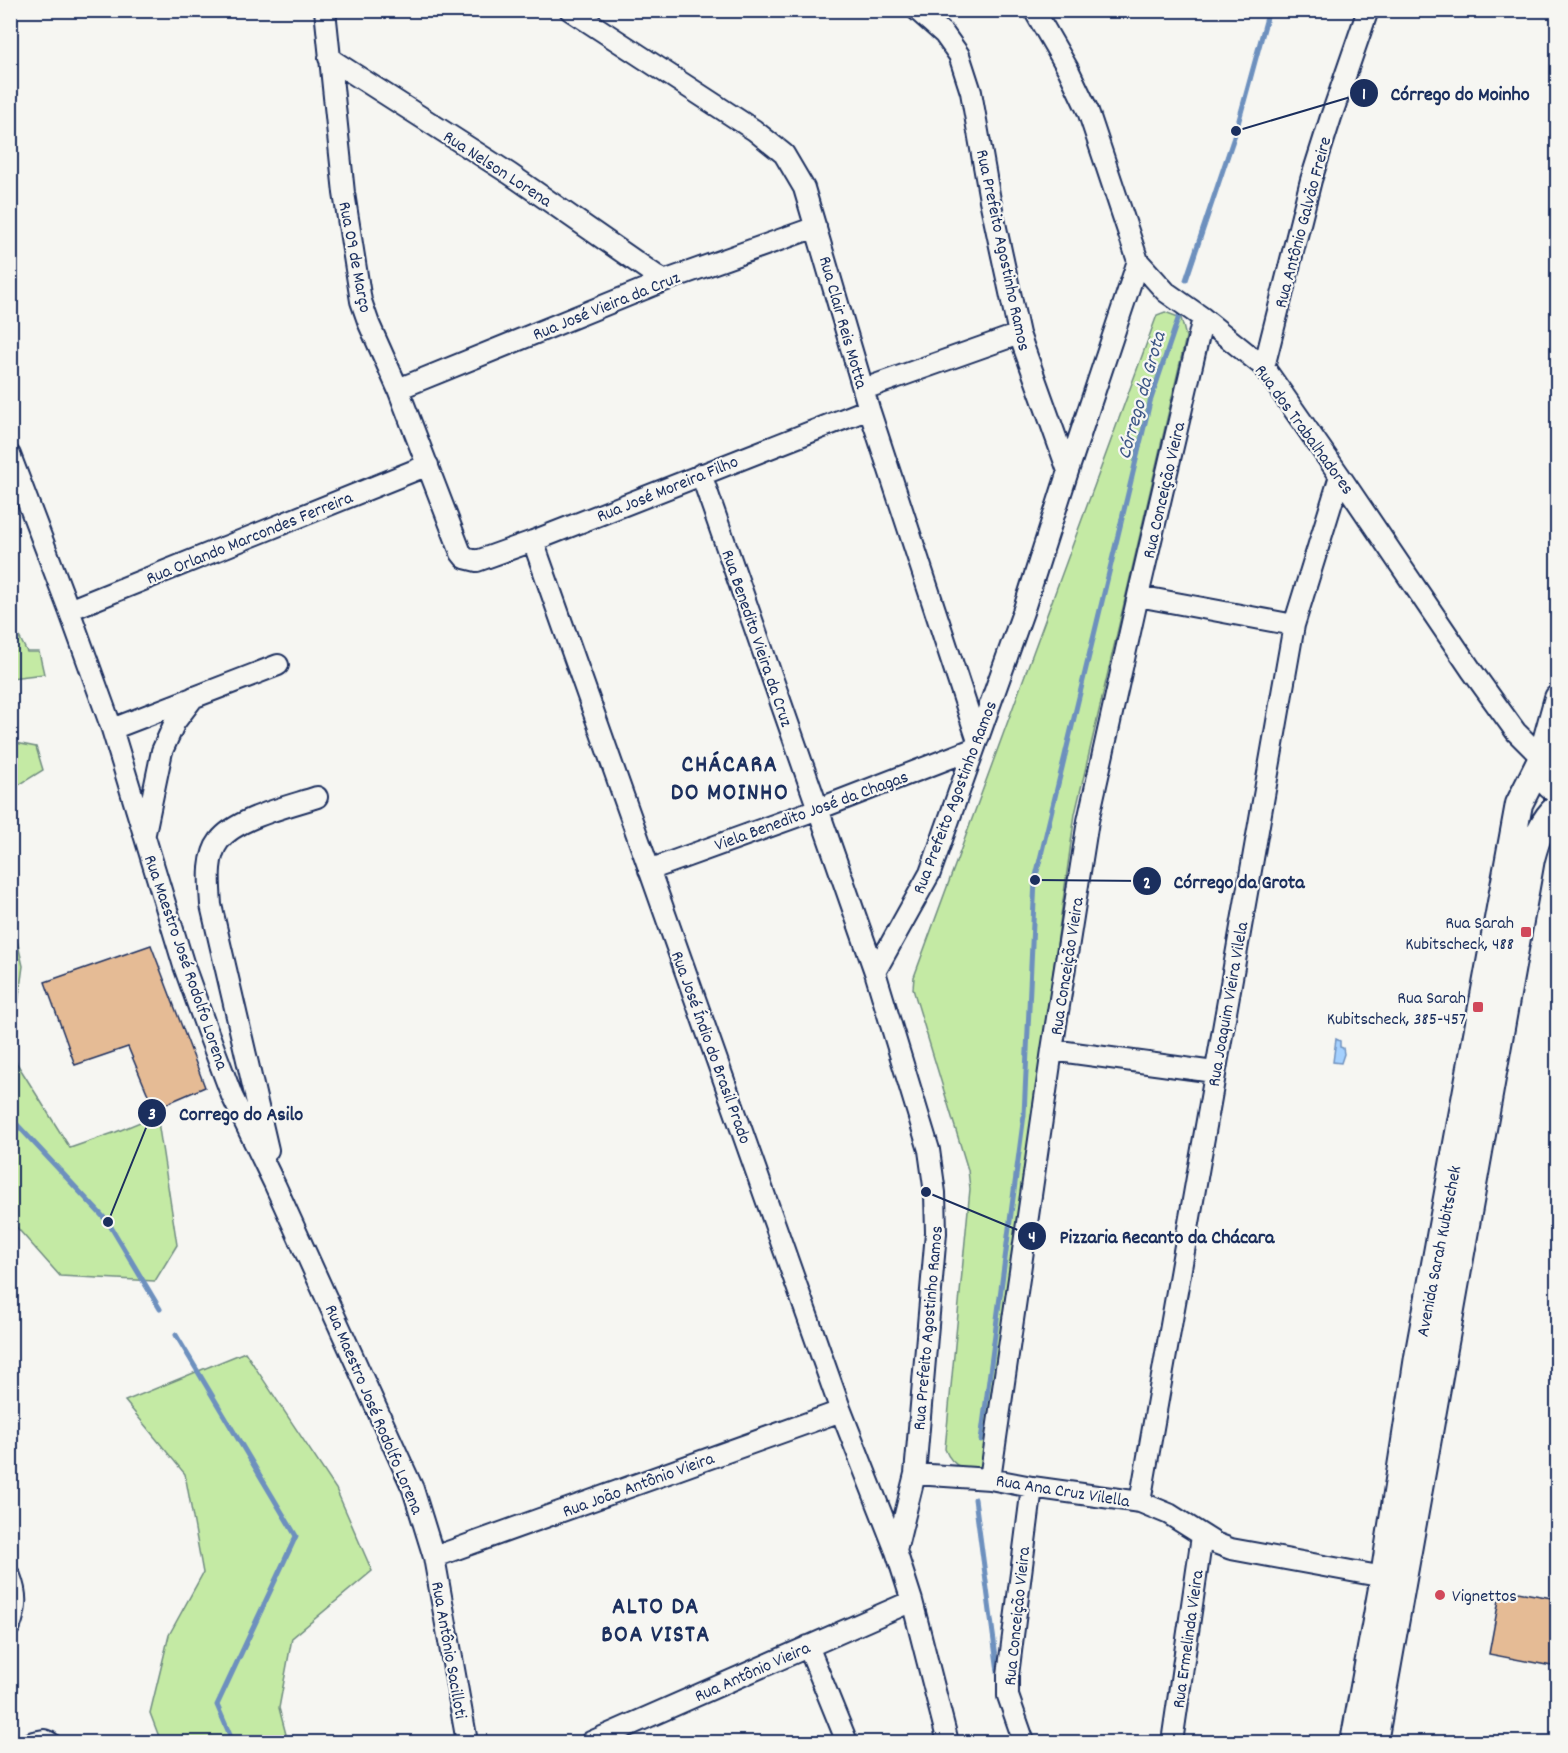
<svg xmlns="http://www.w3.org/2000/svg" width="1568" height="1753" viewBox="0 0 1568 1753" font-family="Dekko,sans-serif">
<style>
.green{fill:#c4eaa4;stroke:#708c81;stroke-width:1.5}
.water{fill:#a4d0fe;stroke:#6d90be;stroke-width:1.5}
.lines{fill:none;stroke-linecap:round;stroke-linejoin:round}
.stream{stroke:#6d90be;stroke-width:5}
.building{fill:#e5bb95;stroke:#1b2f5e;stroke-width:1.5}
.minor-casing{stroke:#1b2f5e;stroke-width:24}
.major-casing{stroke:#1b2f5e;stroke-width:30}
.minor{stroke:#f6f6f2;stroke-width:20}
.major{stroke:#f6f6f2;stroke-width:26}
.poi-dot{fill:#d1495b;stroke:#f6f6f2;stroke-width:2}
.labels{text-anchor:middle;stroke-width:4.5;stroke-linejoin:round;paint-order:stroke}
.street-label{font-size:18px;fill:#1b2f5e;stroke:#f6f6f2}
.poi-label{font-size:18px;fill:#1b2f5e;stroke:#f6f6f2;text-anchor:end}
.water-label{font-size:20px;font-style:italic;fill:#3d5786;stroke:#f6f6f2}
.district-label{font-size:24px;font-weight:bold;letter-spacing:1.5px;fill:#1b2f5e;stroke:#f6f6f2}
.leader{fill:none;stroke:#1b2f5e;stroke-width:2}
.callout-dot{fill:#1b2f5e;stroke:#f6f6f2;stroke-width:2}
.mark-label{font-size:18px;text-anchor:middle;font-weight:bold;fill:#fff}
.callout-label{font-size:20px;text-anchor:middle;font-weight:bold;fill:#1b2f5e;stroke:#f6f6f2;stroke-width:4.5;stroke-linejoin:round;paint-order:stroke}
</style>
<rect width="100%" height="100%" fill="#f6f6f2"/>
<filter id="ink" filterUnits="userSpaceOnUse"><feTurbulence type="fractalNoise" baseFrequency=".0167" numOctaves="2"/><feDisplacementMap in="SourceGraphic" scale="12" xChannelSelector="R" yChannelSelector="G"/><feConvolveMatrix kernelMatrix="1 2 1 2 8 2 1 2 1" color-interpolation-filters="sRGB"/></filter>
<g filter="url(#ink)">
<!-- green -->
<path class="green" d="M1165,312L1181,318L1186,337L1075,814L985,1465C968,1474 952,1467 945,1449L970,1189L968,1170L913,989L914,977L1157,315Z
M10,619L27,652H39L44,674L11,678Z
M11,742L36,747L43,770L11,790Z
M10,910L23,966L11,1054L70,1148L116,1132L157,1115L177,1245L155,1281L60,1276L11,1221Z
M245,1352L336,1489L372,1571L292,1638L279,1708L288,1742H161L150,1713L169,1635L203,1573L185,1474L125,1401Z"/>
<!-- water -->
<path class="water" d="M1336,1039L1340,1041V1047L1343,1048L1344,1054L1341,1063L1333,1062Z"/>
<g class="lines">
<!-- stream -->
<path class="stream" d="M1186,280L1236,131L1269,10
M10,1117L108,1222L160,1309
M176,1335L296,1536L217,1705L233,1742
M981,1440L1024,1115L1035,880L1150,402L1179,316
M975,1499L999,1679"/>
</g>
<!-- building -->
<path class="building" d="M151,945L205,1087L154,1109L128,1047L75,1065L45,982Z
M1501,1589L1557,1599V1667L1489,1654Z"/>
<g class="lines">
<!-- minor casing -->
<g class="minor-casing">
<path id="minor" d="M325,10L344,193L361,301L369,324L398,389L461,553L465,558L477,561L533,541L869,409
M570,10L754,130L784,154L804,188L869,409L977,738
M917,10L944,34L959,55L971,92L990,200L1019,334L1068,471
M1034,10L1068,69L1088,111L1138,261L1166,292L1203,318L1264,367L1340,476L1472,671L1516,732L1540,756
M329,58L510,174L664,281
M1264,367L1311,180L1331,117L1368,10
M398,389L664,281L816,227
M864,389L1019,334
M10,455L69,610L112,729L184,966L207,1030L232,1096L275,1185L413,1489L434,1557L467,1742
M701,474L875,972L929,1150L935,1193L936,1233L915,1474L896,1551
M533,541L841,1411L896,1551L912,1601L948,1742
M1138,596L1294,625
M69,610L428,465
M112,729L278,665
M145,833L162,751L175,722L194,697
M649,870L818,809L973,749
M875,972L930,873L1023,612L1068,471L1138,261
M1052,1050L1214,1072
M268,1150L211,905C210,886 206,858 219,841C236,818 290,806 317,797
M915,1474L990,1479L1032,1487L1140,1502L1169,1514L1215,1543L1231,1549L1384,1577
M990,1479L1052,1050L1088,821L1138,596L1203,318
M1140,1502L1294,625L1340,476
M434,1557L841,1411
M10,1576C17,1594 17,1607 10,1626
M808,1646L847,1742
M33,1742L44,1740L49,1742
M591,1742L912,1601
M1024,1742L1008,1696V1675L1032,1487
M1172,1742L1202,1536"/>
</g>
<!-- major casing -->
<g class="major-casing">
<path id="major" d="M1558,734C1536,749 1534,777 1558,791
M1545,745L1558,698
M1354,1742L1384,1577L1418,1357L1519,804L1539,764
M1374,1742L1531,859C1536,840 1542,820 1558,807"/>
</g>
<!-- minor -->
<use href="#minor" class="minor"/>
<!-- major -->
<use href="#major" class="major"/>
</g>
</g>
<!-- markers -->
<g class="poi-dot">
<rect x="1520" y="926" width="12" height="12" rx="3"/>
<rect x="1472" y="1001" width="12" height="12" rx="3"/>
<circle cx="1440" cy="1595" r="6"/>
</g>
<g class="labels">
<!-- street labels -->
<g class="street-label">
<text transform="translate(498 168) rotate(33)" y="6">Rua Nelson Lorena</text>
<text transform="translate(1302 222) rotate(-75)" y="6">Rua Antônio Galvão Freire</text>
<text transform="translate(1004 250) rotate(78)" y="6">Rua Prefeito Agostinho Ramos</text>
<text transform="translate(356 257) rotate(79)" y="6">Rua 09 de Março</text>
<text transform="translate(606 305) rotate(-22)" y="6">Rua José Vieira da Cruz</text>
<text transform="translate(844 322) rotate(74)" y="6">Rua Clair Reis Motta</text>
<text transform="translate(1305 429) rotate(54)" y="6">Rua dos Trabalhadores</text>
<text transform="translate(667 488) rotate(-22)" y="6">Rua José Moreira Filho</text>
<text transform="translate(1163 490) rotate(-77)" y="6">Rua Conceição Vieira</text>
<text transform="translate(249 537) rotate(-22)" y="6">Rua Orlando Marcondes Ferreira</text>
<text transform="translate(758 638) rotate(71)" y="6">Rua Benedito Vieira da Cruz</text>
<text transform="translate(954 797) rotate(-69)" y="6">Rua Prefeito Agostinho Ramos</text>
<text transform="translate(811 810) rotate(-20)" y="6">Viela Benedito José da Chagas</text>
<text transform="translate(187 962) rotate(71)" y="6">Rua Maestro José Rodolfo Lorena</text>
<text transform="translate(1066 966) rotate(-81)" y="6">Rua Conceição Vieira</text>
<text transform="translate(1227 1004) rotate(-80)" y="6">Rua Joaquim Vieira Vilela</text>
<text transform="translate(712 1047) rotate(70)" y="6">Rua José Índio do Brasil Prado</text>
<text transform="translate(1438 1251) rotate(-79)" y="6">Avenida Sarah Kubitschek</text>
<text transform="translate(927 1328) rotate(-85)" y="6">Rua Prefeito Agostinho Ramos</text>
<text transform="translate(375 1409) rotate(67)" y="6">Rua Maestro José Rodolfo Lorena</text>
<text transform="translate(638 1484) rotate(-20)" y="6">Rua João Antônio Vieira</text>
<text transform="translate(1063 1490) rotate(9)" y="6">Rua Ana Cruz Vilella</text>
<text transform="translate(1016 1616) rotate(-84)" y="6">Rua Conceição Vieira</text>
<text transform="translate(1187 1639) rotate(-82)" y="6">Rua Ermelinda Vieira</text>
<text transform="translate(450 1650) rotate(80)" y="6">Rua Antônio Sacilloti</text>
<text transform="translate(752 1671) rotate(-24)" y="6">Rua Antônio Vieira</text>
</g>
<!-- poi labels -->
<g class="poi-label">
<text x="1514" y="928">Rua Sarah<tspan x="1514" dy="21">Kubitscheck, 488</tspan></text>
<text x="1466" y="1003">Rua Sarah<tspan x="1466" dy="21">Kubitscheck, 385-457</tspan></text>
<text x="1452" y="1601" text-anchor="start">Vignettos</text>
</g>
<!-- water labels -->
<g class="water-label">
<text transform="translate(1140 395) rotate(-74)" y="7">Córrego da Grota</text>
</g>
<!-- district labels -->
<g class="district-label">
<text x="730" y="771">CHÁCARA<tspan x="730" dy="28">DO MOINHO</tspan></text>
<text x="656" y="1613">ALTO DA<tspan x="656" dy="28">BOA VISTA</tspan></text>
</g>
</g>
<!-- callouts -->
<path class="leader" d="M1236 131L1364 93M1035 880L1147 881M108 1222L152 1113M926 1192L1032 1236"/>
<g class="callout-dot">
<circle cx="1236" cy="131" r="6"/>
<circle cx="1035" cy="880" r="6"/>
<circle cx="108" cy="1222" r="6"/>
<circle cx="926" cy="1192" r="6"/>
<circle cx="1364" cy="93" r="15"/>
<circle cx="1147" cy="881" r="15"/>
<circle cx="152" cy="1113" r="15"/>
<circle cx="1032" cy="1236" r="15"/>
</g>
<g class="mark-label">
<text x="1364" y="99">1</text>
<text x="1147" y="888">2</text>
<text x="152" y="1119">3</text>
<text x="1032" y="1242">4</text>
</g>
<g class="callout-label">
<text x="1460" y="100">Córrego do Moinho</text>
<text x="1239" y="888">Córrego da Grota</text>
<text x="241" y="1120">Corrego do Asilo</text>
<text x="1167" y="1243">Pizzaria Recanto da Chácara</text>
</g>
<!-- margin -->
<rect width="1568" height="1753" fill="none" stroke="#f6f6f2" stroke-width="36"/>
<rect x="18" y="18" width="1532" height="1717" fill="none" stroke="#1b2f5e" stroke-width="2" filter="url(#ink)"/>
</svg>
